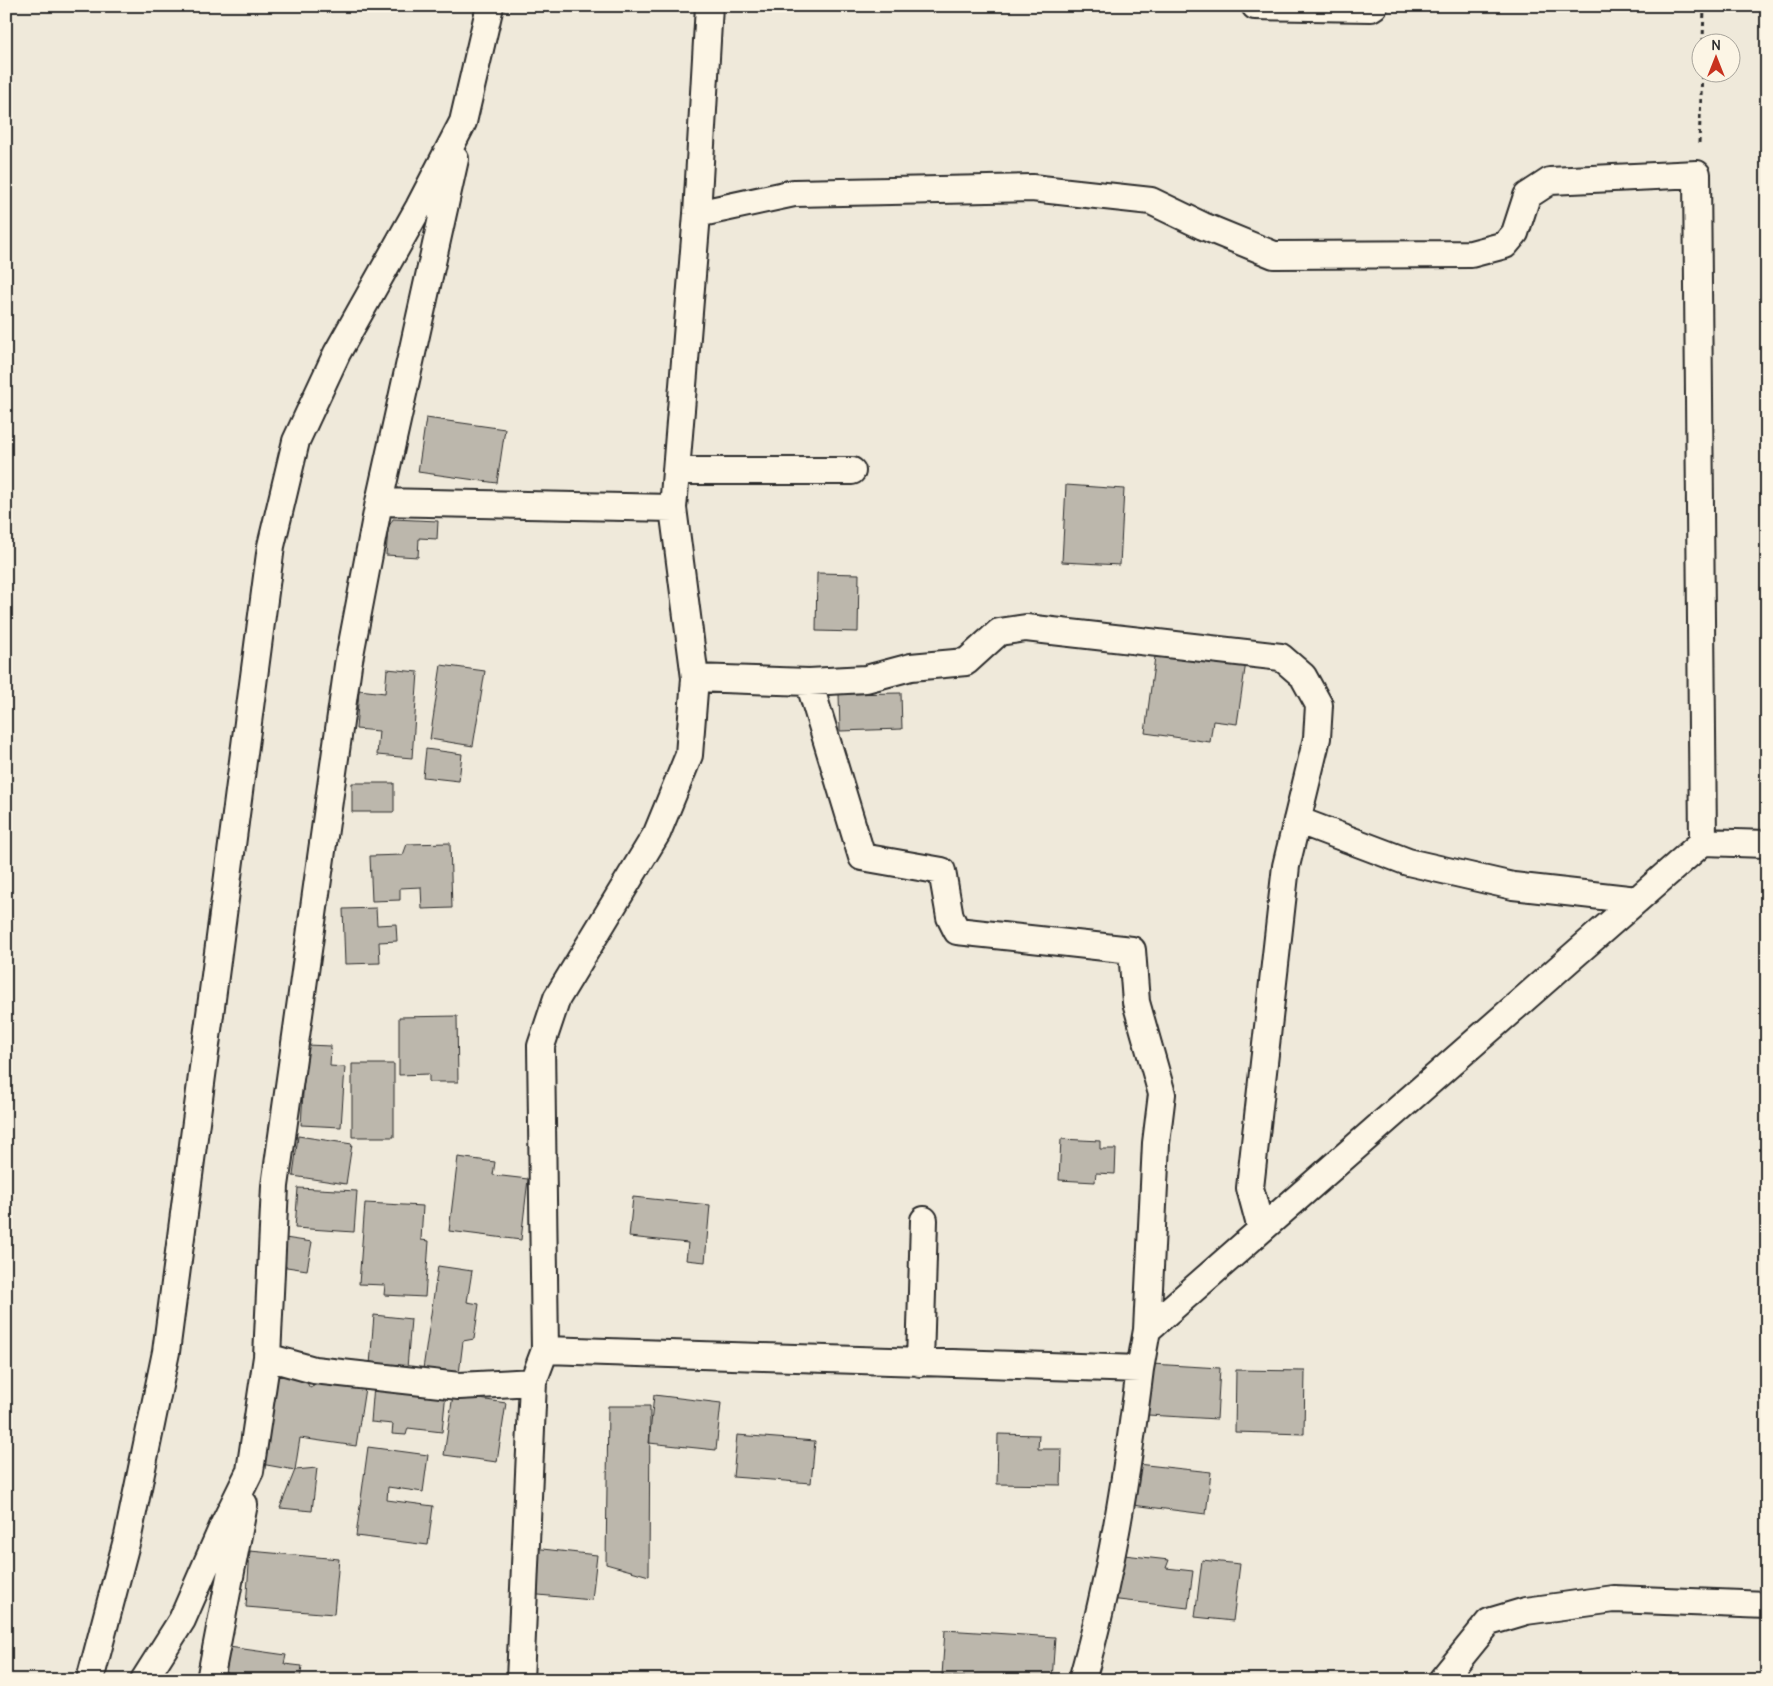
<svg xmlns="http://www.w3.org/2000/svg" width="1773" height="1686" viewBox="0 0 1773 1686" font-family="Delius,sans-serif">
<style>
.building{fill:#bcb7ac;stroke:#2b2b2b}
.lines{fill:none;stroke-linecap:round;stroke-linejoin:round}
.minor-casing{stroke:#2b2b2b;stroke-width:30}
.path{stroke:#2b2b2b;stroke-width:3;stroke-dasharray:4 4;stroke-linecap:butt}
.minor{stroke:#fcf5e5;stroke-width:26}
</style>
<rect width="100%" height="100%" fill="#efe9da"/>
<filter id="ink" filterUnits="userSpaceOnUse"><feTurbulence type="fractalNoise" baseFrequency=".02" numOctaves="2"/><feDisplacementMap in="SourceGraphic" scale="10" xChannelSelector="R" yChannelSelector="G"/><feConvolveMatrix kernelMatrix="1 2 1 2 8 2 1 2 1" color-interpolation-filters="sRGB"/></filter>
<g filter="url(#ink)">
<!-- building -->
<path class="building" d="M426,418L505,429L497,483L418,472Z
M1066,485L1124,489L1120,565L1062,562Z
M393,519L438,521L437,539L419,538L418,557L386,555L388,528Z
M817,573L859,574L858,632L816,631Z
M1156,649L1246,662L1237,724L1213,721L1210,742L1145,733Z
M441,665L485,671L473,746L430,739Z
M387,669L418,672L412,758L377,755L379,731L356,729L359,690L385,693Z
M901,693L902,729L840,731L839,694Z
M426,749L462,754L459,781L423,777Z
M352,783H394V812H352Z
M450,843L452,908L422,909L421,887L400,888V900L372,901L370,856L403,855L407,844Z
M376,908L377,925L396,924L397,941L379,942L380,963L345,964L343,909Z
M457,1016L458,1082H429V1074L399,1075V1017Z
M306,1045L331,1046L330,1066L345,1067L341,1127L301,1125Z
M352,1064H394V1137H352Z
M298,1136L352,1144L346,1184L293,1176Z
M1061,1139L1100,1141V1149H1116L1115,1174L1096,1173L1095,1182L1059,1180Z
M458,1157L495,1162L493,1175L528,1179L521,1240L449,1231Z
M298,1188L357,1191L354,1232L295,1228Z
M633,1197L710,1205L705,1262L686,1260L688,1243L629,1237Z
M365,1203L423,1206L421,1240L429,1241L425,1297L384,1295L385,1285L359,1284Z
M285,1238L312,1242L307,1270L280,1266Z
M438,1266L472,1271L467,1302L479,1304L474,1339L463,1341L459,1374L423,1369Z
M374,1315L411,1319L407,1368L370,1365Z
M1151,1364L1220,1368L1217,1419L1148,1415Z
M1236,1370L1305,1371L1304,1434L1235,1432Z
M275,1375L305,1379L310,1388L321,1382L365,1388L356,1446L300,1438L295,1470L261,1464Z
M374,1385L446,1392L442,1432L408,1428L406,1435L392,1434L393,1424L371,1422Z
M453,1395L506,1403L497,1462L444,1455Z
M654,1395L721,1403L716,1450L649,1443Z
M608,1406H650L649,1576L606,1564Z
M998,1434L1039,1435L1038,1449H1062L1061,1485L997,1484Z
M737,1435L815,1441L811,1483L733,1477Z
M368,1447L428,1455L423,1492L388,1487L387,1500L433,1506L428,1545L356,1536Z
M1137,1464L1211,1472L1206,1514L1132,1505Z
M317,1468L312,1511L280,1508L295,1470Z
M533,1548L597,1555L592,1600L528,1594Z
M250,1551L339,1559L334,1614L246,1607Z
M1115,1554L1169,1560L1166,1568L1193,1571L1188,1608L1110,1599Z
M1202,1560L1240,1564L1233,1621L1195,1617Z
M945,1630L1055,1637L1052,1680L942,1676Z
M229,1647L286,1655L284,1664L302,1666L300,1680H225Z"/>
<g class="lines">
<!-- minor casing -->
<g class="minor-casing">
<path id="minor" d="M1255,6L1371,8L1374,6
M697,214L794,193L1032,188L1151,201L1203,226L1274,255L1471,254L1505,245L1515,233L1527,196L1550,181L1697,174L1703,842
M676,471H852
M379,502L673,508
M695,678L809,682L866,679L911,667L966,662L999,632L1026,628L1281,657L1303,676L1319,705L1317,738L1286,866L1250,1188L1261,1229
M809,682L862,857L942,871L950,917L957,931L1132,950L1136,1002L1162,1094L1156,1143L1147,1330
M1297,820L1408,862L1513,886L1637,900
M545,1350L1140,1369L1147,1330L1703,842L1767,844
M267,1357L314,1370L459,1386L533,1382
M920,1363L924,1220
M90,1680L128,1536L166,1352L271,546L296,441L337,353L419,207L463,122L490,6
M144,1680L182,1620L224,1524L250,1471L267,1357L275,1186L348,665L379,502L455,159
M210,1680L244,1504
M520,1680L533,1382L545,1350L541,1046L557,998L657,833L689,755L695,678L673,508L697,214L709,6
M1082,1680C1111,1578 1127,1474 1140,1369
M1442,1680L1489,1622L1526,1611L1614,1599L1767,1605"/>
</g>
<!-- path -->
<path class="path" d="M1703,42L1704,6
M1699,143L1702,72"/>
<!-- minor -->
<use href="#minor" class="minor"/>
</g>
</g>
<!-- margin -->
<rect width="1773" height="1686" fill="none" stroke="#fcf5e5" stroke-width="25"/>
<rect x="12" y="12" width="1748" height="1661" fill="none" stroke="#2b2b2b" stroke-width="2" filter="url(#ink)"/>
<!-- north arrow -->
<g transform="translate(1716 58)"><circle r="24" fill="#fcf5e5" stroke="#a8a49b"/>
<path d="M0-4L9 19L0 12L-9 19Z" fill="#c8321e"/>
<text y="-8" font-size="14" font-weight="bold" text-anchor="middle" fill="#2b2b2b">N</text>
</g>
</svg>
